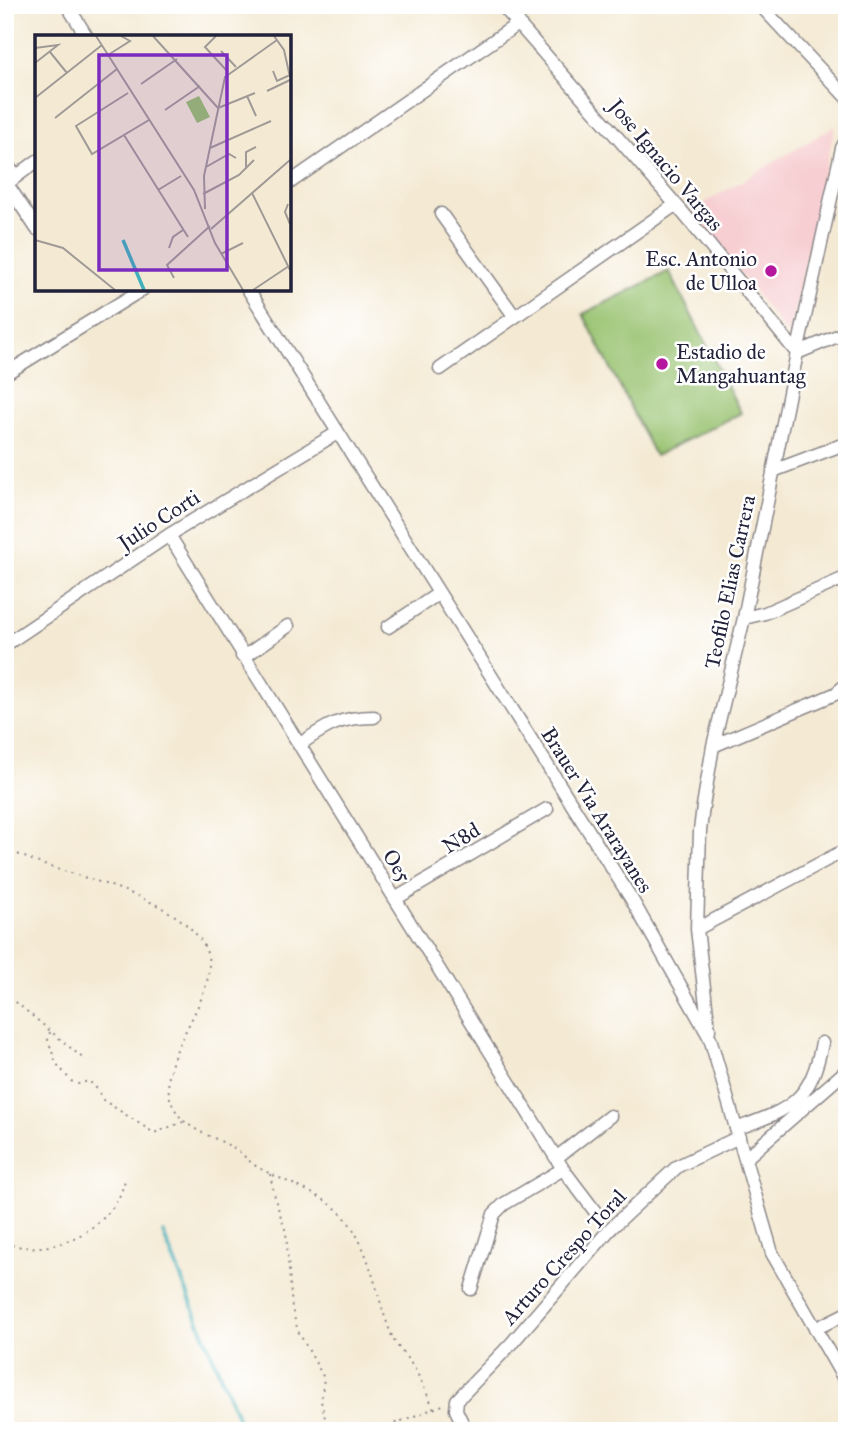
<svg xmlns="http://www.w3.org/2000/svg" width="852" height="1436" viewBox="0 0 852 1436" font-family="'IM FELL Great Primer',serif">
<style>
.built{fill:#f7cfd2}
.green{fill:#98c26f;stroke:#5d7255;stroke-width:2}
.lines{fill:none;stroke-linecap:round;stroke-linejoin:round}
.stream{stroke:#41b1bc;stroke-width:3.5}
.minor-casing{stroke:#8b8688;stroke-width:15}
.path{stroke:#8b8688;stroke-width:2;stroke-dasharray:2 5;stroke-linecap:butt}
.minor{stroke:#fff;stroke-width:12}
.poi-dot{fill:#b5179e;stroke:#fff;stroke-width:2.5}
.labels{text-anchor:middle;stroke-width:5;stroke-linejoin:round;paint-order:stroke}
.street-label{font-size:21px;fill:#22223b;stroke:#fff}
.poi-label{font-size:21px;fill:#22223b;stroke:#fff;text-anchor:end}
.inset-river{fill:none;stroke:#41b1bc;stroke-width:3.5}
.inset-road{fill:none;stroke:#a09a97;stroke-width:2}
.view{fill:#7b2cbf;fill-opacity:0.15;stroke:#7b2cbf;stroke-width:3.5}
.inset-edge{fill:none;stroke:#22223b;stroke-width:3.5}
</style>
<rect width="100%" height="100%" fill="#fff"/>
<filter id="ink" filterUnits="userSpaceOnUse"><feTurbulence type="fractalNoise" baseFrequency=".0143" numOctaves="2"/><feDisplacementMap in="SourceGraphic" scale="14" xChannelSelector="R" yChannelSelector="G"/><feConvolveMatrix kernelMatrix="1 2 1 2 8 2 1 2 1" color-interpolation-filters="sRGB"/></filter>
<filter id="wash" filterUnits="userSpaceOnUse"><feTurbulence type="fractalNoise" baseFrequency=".00686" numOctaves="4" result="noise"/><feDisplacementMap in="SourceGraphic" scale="28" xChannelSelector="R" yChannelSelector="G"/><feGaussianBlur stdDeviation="1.57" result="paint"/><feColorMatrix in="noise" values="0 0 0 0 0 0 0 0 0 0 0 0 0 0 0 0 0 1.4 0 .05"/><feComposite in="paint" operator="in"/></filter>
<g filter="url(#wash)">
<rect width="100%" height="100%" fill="#f4ead4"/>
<!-- built -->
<path class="built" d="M835,126L790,331L785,332L691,211Z"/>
<!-- green -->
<path class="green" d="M669,271L741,413L655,456L583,314Z"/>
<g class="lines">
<!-- stream -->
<path class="stream" d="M163,1233L243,1431"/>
</g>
</g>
<g filter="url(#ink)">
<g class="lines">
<!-- minor casing -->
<g class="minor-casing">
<path id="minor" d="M67,5L87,37
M502,5L684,214L797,353L847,332
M760,5L847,98
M846,5L847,7
M5,162L16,177
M289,183L519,23
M7,184L37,229
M5,185L37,161
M441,214L515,317
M248,289L632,900L710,1038L772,1253L847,1384
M440,369L675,205
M5,374L143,289
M773,471L847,443
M169,535L563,1169L597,1214
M744,618L765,613L847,577
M388,627L438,594
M5,645L169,535L337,433
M242,656L251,652L288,626
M299,745C326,726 340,717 374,717
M713,746L835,694L847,684
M395,899L547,809
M697,929L847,849
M709,1030L697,929L700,831L703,806L713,746L744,618L797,353L842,148L847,139
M736,1129C789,1109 810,1104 822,1043
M556,1158L610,1116
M745,1159L847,1070
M471,1289L494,1214L504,1204L563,1169
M815,1329L847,1313
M466,1431L456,1410L457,1400L511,1344L610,1229L678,1166L739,1137"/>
</g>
<!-- path -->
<path class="path" d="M5,849C18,854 31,860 44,865C90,880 183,901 205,948C229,1000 133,1068 183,1120C194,1131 216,1138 230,1146C241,1151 248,1162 259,1168C283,1181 312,1190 334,1207C371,1238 374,1294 392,1336C397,1348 409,1359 416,1371C422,1383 428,1396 434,1409
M5,993L85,1060
M50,1032L48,1040L56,1063L71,1081L78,1084L89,1081L97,1089L103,1100L154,1133L183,1122
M270,1174L276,1202L286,1232L292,1309L298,1331L324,1378L321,1401L328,1431
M5,1243C43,1256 89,1239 113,1207C120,1198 123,1187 126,1177
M375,1431L443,1405"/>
<!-- minor -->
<use href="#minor" class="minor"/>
</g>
</g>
<!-- markers -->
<g class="poi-dot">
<circle cx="771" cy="271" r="7"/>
<circle cx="662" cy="364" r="7"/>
</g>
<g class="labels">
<!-- street labels -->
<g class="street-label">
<text transform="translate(666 165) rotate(50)" y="7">Jose Ignacio Vargas</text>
<text transform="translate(159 520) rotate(-33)" y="7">Julio Corti</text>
<text transform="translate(730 582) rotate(-78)" y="7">Teofilo Elias Carrera</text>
<text transform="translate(597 810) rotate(58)" y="7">Brauer Via Ararayanes</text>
<text transform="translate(461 838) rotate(-31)" y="7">N8d</text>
<text transform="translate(397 866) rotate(58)" y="7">Oe5</text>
<text transform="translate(564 1257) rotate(-48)" y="7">Arturo Crespo Toral</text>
</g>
<!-- poi labels -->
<g class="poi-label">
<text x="757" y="266">Esc. Antonio<tspan x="757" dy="24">de Ulloa</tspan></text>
<text x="676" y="359" text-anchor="start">Estadio de<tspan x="676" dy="24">Mangahuantag</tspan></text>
</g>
</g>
<!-- overview -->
<g transform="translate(35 35)">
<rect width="256" height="256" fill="#f4ead4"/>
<path d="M164,61L175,82L162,88L151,67Z" fill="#98c26f"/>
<path class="inset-river" d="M88,205L109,255"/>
<path class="inset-road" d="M61,1L159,155L180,208L208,255M118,1L183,73L220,58M181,1L170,12L193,37M239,1L249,15L255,42M0,13L23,10L0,28M186,16L201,32M15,17L32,38M73,20L95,6L86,1M238,36L242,46L255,40M106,49L142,24M232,56L255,45M93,58L41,91L57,119L114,85M212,61L221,81M0,63L67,10M130,75L165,51M20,83L82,34M89,100L153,202M175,113L236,86M171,132L194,119L201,123M211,134V117L221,112M123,155L146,141M217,158L255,235M168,159L204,140L219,125M253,169L250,177L255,189M170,174L169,141L190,42L242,5M176,194L255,125M0,205L28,213L80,255M134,213L138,202L148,195M186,219L208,208M139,243L132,230L175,191M218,255L254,231"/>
<path class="view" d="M64,20H192V235H64Z"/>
<rect width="256" height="256" class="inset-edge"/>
</g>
<!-- margin -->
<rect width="852" height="1436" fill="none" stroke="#fff" stroke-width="28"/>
</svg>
